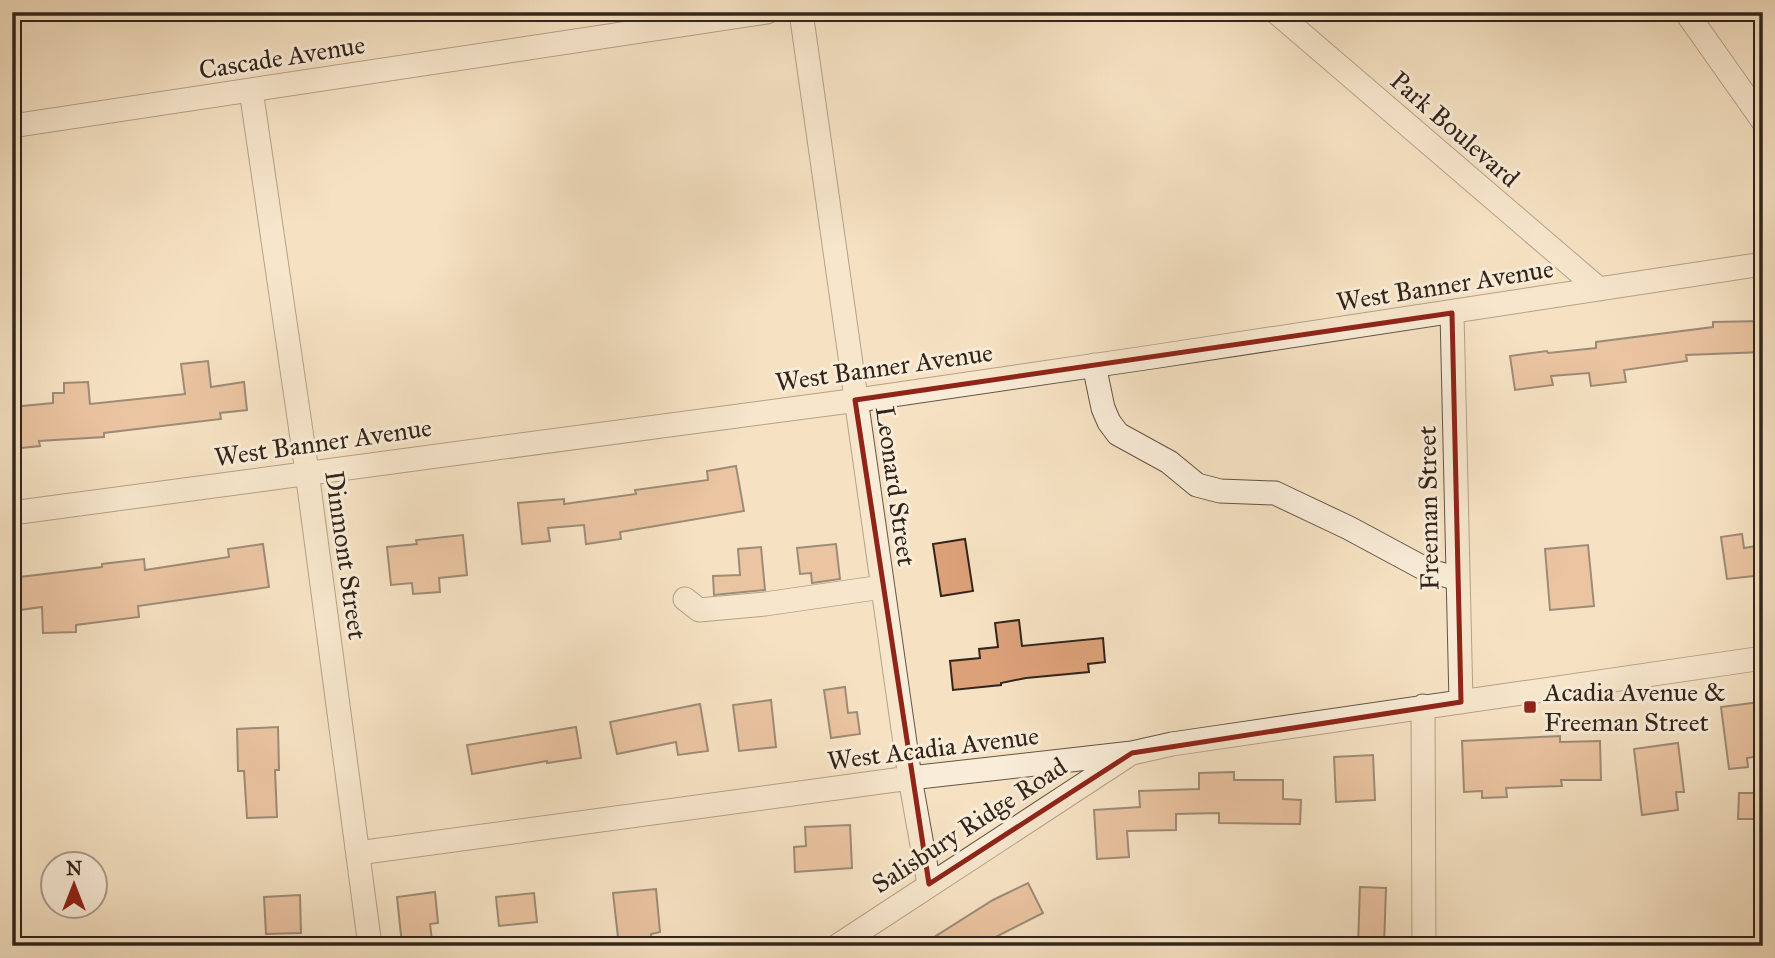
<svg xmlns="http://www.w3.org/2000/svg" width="1775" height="958" viewBox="0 0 1775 958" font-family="'IM FELL Great Primer',serif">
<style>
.building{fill:#dda17a;stroke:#32251c;stroke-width:2}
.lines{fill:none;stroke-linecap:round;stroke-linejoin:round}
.minor-casing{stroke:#635446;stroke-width:25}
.minor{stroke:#f9ecd8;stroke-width:23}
.marked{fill:none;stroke:#8f2418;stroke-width:5;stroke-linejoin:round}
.poi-dot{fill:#8f2418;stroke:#f9ecd8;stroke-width:2.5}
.labels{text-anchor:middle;stroke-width:6;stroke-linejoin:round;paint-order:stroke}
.street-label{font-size:26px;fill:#32251c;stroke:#f9ecd8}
.poi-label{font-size:26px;fill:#32251c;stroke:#f9ecd8;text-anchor:start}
</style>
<rect width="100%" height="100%" fill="#f6e2c3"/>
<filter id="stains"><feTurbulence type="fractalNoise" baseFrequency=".00286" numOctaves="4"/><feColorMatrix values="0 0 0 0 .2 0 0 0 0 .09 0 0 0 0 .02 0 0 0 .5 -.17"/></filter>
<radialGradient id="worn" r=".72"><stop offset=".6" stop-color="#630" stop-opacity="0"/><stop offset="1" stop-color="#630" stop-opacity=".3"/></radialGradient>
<!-- building -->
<path class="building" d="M1763,321V352L1686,355L1687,361L1624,370L1626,382L1591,386L1589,373L1551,376L1553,385L1515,390L1510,356L1547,351L1548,353L1596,348V342L1713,327V322Z
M208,361L211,387L244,382L247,410L220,413L221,419L104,433V437L39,441L40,446L12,449V407L53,403V393H64V383L88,382L90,404L185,394L181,364Z
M736,466L744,511L620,532L621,539L586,544L584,525L548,528L550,541L522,544L518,503L564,499V504L636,494L635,490L708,480L707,471Z
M1742,534L1744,548L1763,545V575L1727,579L1721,537Z
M463,535L467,575L439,578L440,592L413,594L412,583L391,585L387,547L417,544L416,540Z
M965,539L973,591L941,596L933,544Z
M263,544L269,587L138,606L139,617L76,625V632L43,633L42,607L12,611V578L102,567V564L144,559L145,570L229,557L228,549Z
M836,544L840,579L812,583L811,573L800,574L797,548Z
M1588,545L1594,606L1550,610L1545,549Z
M761,547L765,590L714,595L713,576L740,575L738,549Z
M1019,620L1022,646L1103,638L1105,662L1088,664L1089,672L1026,678L1001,683V685L953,690L950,661L980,658L979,649L998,647L995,623Z
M845,687L848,713L857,712L860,734L831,738L824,690Z
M771,700L776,747L739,751L733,705Z
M1760,702L1763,740H1758L1760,756L1747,758L1748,767L1729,769L1721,707Z
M700,704L708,751L678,755L676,742L617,754L610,722Z
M278,727L279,770H275L277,817L247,818L244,771H238L237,729Z
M576,727L581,758L547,763V761L472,774L467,745Z
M1560,736V742L1600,741L1601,780H1561L1562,786L1506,788L1507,797L1482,798V791L1464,792L1462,741Z
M1678,743L1684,792H1676L1678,810L1642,815L1634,749Z
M1373,755L1375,800L1336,802L1334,757Z
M1234,772V780H1283V799L1301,800L1300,824L1219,823V813L1176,814V830L1127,831L1129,857L1097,859L1094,810L1140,807L1139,791L1199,789V773Z
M1739,793H1763V819H1738Z
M850,825L852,868L795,872L794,847L806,846L805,827Z
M1028,883L1043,913L978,946H920L993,900Z
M1360,887L1386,888L1384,946H1358Z
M656,889L660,932L651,934L652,946H619L613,893Z
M435,892L438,923L430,924L432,940L402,944L397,897Z
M534,893L537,922L499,926L496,897Z
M300,895L301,933L266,934L264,897Z"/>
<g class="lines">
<!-- minor casing -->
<g class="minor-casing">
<path id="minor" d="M801,12L910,778L929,884
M1276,12L1599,289
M1686,12L1763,121
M251,90L307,472L370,946
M12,126L767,12
M1452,313L1461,702
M1094,365L1103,408L1109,422L1118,434L1169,462L1197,485L1220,491L1275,493L1349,528L1427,570L1458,579
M12,513C294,473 576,439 858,400C1160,357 1461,310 1763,264
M685,599L699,610L765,604L882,587
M1423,706L1424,946
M358,853L910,778L1132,753L1172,744L1763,658
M837,946L1127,756"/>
</g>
<!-- minor -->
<use href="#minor" class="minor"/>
</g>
<!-- marked area -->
<path d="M0 0H1775V958H0ZM1452,313L1461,702L1132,753L929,884L855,400Z" fill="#f6e2c3" fill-opacity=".55" fill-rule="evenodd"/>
<path class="marked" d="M1452,313L1461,702L1132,753L929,884L855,400Z"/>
<!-- markers -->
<rect class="poi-dot" x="1523" y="700" width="14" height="14" rx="3.5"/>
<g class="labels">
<!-- street labels -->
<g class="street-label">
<text transform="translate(282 57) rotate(-9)" y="9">Cascade Avenue</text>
<text transform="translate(1455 129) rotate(41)" y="9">Park Boulevard</text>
<text transform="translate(1445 285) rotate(-9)" y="9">West Banner Avenue</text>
<text transform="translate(884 367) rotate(-8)" y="9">West Banner Avenue</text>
<text transform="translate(323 442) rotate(-8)" y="9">West Banner Avenue</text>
<text transform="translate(896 486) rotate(82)" y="9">Leonard Street</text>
<text transform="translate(1428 508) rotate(-91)" y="9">Freeman Street</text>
<text transform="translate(346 555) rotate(82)" y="9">Dinmont Street</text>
<text transform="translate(933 748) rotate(-7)" y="9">West Acadia Avenue</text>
<text transform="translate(969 825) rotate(-33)" y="9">Salisbury Ridge Road</text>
</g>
<!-- poi labels -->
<g class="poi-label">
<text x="1544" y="701">Acadia Avenue &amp;<tspan x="1544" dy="30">Freeman Street</tspan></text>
</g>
</g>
<!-- margin -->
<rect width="1775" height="958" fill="none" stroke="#f6e2c3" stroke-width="42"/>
<rect x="14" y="14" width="1747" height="930" fill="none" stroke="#32251c" stroke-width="3.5"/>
<rect x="21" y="21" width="1733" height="916" fill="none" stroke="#32251c" stroke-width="2"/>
<!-- north arrow -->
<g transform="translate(74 885)"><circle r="33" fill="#f9ecd8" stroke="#a99c8d" stroke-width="2"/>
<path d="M0-5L12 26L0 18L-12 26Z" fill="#8f2418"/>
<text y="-10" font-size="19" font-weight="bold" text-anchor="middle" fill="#32251c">N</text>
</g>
<rect width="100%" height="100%" filter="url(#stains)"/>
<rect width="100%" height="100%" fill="url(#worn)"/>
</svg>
